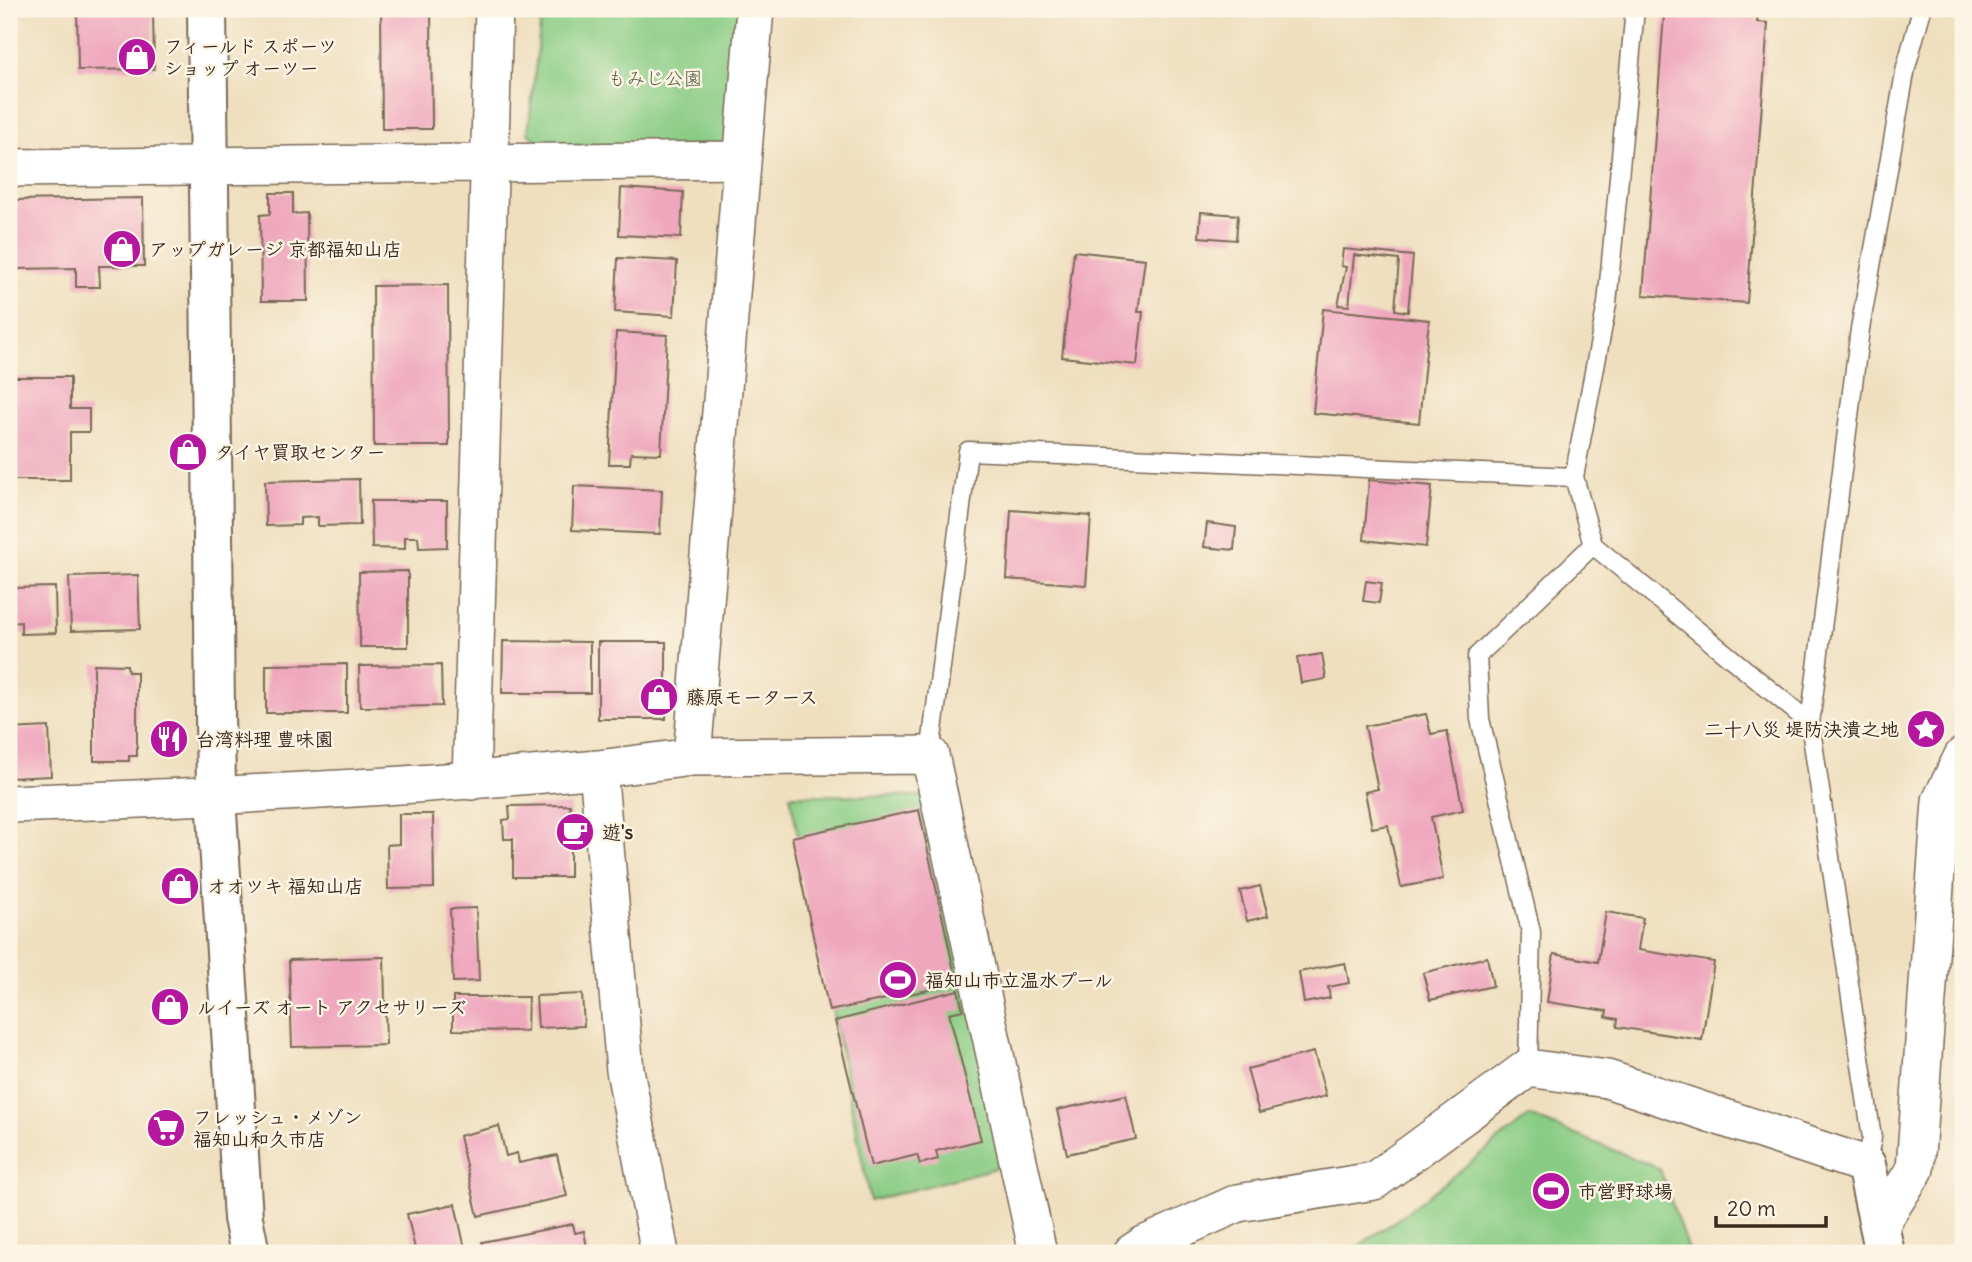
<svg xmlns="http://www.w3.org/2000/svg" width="1972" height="1262" viewBox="0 0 1972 1262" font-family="Delius,'Klee One',sans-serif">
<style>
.green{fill:#89cc84;stroke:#627b51;stroke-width:2}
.building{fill:#efa7be}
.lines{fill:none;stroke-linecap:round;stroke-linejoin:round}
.lane-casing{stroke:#7a6956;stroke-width:21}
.street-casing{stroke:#7a6956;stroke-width:40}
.secondary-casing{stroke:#7a6956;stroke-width:42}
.lane{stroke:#fff;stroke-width:18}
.street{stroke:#fff;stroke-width:37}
.secondary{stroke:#fff;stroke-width:38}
.labels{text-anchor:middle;stroke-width:5;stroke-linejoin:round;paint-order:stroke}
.poi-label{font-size:19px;font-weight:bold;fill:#3b2a1e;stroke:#fcf5e5;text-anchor:start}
.park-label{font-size:19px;fill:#525b3d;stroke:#fcf5e5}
</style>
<rect width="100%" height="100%" fill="#fcf5e5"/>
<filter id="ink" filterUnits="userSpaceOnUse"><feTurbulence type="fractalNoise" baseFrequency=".0143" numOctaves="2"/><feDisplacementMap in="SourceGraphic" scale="14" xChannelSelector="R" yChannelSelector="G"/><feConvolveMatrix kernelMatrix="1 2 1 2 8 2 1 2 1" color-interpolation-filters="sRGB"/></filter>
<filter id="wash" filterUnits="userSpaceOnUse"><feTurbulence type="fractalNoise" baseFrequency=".00686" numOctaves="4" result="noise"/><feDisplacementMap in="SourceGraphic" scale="28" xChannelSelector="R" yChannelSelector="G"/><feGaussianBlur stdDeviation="1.57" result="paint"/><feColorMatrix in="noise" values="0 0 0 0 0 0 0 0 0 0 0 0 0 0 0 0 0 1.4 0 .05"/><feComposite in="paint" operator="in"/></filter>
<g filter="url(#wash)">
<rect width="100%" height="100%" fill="#efdfbf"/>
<!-- green -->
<path class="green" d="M542,9H741L736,125L717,149L541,144L528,133Z
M790,795L933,796L1007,1165L870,1201Z
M1529,1116L1660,1169L1689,1253H1348L1405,1214Z"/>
<g id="blocks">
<!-- building -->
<path class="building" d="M77,9H153L154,69L78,70Z
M381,9H431L432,129H382Z
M1673,9H1758L1757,22L1768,23L1747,303L1643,295L1664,15L1673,16Z
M621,188L683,192L681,238L619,235Z
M270,193H293V214L307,213L308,301H261L260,215L270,214Z
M143,198L144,266H99L100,287H76V268L13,269L12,200Z
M1201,212L1238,215L1236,240L1199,237Z
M1343,249L1413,256L1408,312L1395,310L1399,260L1354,255L1349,306L1338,305L1346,267L1341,266Z
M1074,251L1145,259L1138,312H1143L1137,365L1062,357Z
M618,258L677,261L674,316L615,312Z
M448,285L449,446H374L373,286Z
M1323,309L1429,320L1419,423L1313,413Z
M616,332L667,335L661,454L631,453L630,464H609Z
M9,377H70V409H89V432H70V480H9Z
M359,479L360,525L318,526V517L300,518V525L266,526L265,481Z
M1369,480L1432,486L1426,547L1364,540Z
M574,486L662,490L660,534L572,530Z
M371,501H447V547L419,548L418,537H405V549L372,548Z
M1011,510L1091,516L1086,585L1007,579Z
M1207,523L1236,527L1234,550L1204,547Z
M408,571V647H360L359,572Z
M138,575L140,629L71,631L69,577Z
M1366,581L1382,583L1379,603L1363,601Z
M55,587L56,633L21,634V622L9,623V588Z
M503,641L590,642V693H502Z
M598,642H666V719H598Z
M1322,654L1326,679L1301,683L1297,658Z
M94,664L127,665L128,672H137V756H129V761H94Z
M347,664V713H266V665Z
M441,665L442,706L360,707L359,666Z
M1426,714L1431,734L1447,731L1463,810L1431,817L1443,879L1401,887L1388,825L1372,828L1365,792L1378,789L1365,726Z
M49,727L51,776L9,778V729Z
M570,805V877H513V839H504L503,820L510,819L509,806Z
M919,810L957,984L829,1011L792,837Z
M399,814H433L434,888L388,889L387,845L399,844Z
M1260,886L1268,916L1247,921L1240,891Z
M476,908L479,981L453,982L450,909Z
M1606,912L1643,918L1638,950L1714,962L1702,1040L1617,1027L1618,1019L1606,1017L1607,1011L1547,1002L1554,954L1598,962Z
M384,957L386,1045L292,1047L289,960Z
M1487,957L1493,986L1430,1000L1423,973Z
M1345,963L1349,983L1328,987L1330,998L1304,1003L1299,972Z
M958,990L963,1010L949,1013L981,1140L936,1151L938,1159L920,1164L917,1155L871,1166L835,1021Z
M582,994L584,1026L538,1028L536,996Z
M453,997H528L527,1031L453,1030Z
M1314,1052L1326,1096L1259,1113L1247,1069Z
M1126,1095L1136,1139L1067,1154L1057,1110Z
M499,1126L506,1156L517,1153L519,1163L557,1155L567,1196L478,1216L459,1136Z
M455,1204L466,1253H416L407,1214Z
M573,1224L575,1233L584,1231L588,1253H484L482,1242Z"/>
</g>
</g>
<g filter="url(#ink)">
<use href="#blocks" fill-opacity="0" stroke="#7a6956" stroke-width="2"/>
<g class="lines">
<!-- lane casing -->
<g class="lane-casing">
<path id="lane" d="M1635,9L1607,304L1574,477L1593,545L1810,723
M930,755L968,451L1574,477
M1528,1068L1531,932L1480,719L1477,656L1593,545
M1866,1165L1872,1138L1810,723L1860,329L1906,67L1922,9"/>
</g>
<!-- street casing -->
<g class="street-casing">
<path id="street" d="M9,168L742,160
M692,757L755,9
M598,769L692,757L930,755L1038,1253
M471,781L494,9
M9,804C206,797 402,788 598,769L625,1070L660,1253
M1879,1226L1915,1169L1941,801L1963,756
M1132,1253L1144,1245L1238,1203L1374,1181L1528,1068L1607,1079L1866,1165"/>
</g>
<!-- secondary casing -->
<g class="secondary-casing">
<path id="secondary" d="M207,9L216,797L243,1218L250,1253
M1866,1165L1885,1253"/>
</g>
<!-- lane -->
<use href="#lane" class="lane"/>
<!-- street -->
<use href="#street" class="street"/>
<!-- secondary -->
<use href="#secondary" class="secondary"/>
</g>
</g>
<!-- icons -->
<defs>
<g id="shop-disc" transform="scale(2.0125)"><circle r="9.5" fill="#b5179e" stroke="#fcf5e5"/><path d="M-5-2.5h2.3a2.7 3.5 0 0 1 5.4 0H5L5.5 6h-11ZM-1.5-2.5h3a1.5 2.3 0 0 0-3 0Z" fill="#fff"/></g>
<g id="sight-disc" transform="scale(2.0125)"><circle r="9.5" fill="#b5179e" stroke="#fcf5e5"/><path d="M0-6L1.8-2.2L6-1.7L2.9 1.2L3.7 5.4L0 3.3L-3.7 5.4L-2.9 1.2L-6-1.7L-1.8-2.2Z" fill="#fff"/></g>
<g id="restaurant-disc" transform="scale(2.0125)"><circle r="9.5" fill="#b5179e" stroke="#fcf5e5"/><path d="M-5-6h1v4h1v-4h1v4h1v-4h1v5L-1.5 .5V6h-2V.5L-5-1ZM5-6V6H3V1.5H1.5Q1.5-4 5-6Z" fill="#fff"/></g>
<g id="cafe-disc" transform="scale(2.0125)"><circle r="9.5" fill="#b5179e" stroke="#fcf5e5"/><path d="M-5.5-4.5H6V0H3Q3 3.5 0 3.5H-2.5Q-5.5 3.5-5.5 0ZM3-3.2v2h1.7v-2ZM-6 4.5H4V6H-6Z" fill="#fff"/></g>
<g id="stadium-disc" transform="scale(2.0125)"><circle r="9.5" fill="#b5179e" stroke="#fcf5e5"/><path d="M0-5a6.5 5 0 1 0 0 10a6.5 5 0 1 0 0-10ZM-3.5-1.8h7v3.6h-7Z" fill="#fff"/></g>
<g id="supermarket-disc" transform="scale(2.0125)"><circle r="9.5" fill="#b5179e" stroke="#fcf5e5"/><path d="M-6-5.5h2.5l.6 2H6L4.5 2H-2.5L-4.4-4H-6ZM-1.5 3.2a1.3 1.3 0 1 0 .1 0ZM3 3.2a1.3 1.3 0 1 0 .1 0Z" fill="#fff"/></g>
</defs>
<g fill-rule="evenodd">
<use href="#shop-disc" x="137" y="57"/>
<use href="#shop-disc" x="122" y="249"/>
<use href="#shop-disc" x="188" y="452"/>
<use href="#shop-disc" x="659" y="697"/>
<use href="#sight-disc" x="1926" y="729"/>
<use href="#restaurant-disc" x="169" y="739"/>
<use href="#cafe-disc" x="575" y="832"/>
<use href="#shop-disc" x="180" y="886"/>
<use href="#stadium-disc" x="898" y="980"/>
<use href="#shop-disc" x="170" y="1007"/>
<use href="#supermarket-disc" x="166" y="1128"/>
<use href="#stadium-disc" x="1551" y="1191"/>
</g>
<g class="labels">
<!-- poi labels -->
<g class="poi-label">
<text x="164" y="53">フィールド スポーツ<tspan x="164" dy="22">ショップ オーツー</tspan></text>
<text x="149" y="256">アップガレージ 京都福知山店</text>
<text x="215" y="459">タイヤ買取センター</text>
<text x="686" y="704">藤原モータース</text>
<text x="1899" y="736" text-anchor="end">二十八災 堤防決潰之地</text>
<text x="196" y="746">台湾料理 豊味園</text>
<text x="602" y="839">遊's</text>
<text x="207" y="893">オオツキ 福知山店</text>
<text x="925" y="987">福知山市立温水プール</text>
<text x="197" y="1014">ルイーズ オート アクセサリーズ</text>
<text x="193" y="1124">フレッシュ・メゾン<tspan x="193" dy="22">福知山和久市店</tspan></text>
<text x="1578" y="1198">市営野球場</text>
</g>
<!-- park labels -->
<g class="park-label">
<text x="655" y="85">もみじ公園</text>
</g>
</g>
<!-- margin -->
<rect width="1972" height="1262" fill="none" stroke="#fcf5e5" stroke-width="35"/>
<!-- scale -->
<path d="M1716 1216v10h110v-10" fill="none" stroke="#3b2a1e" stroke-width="3.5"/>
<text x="1727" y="1216" font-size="21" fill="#3b2a1e" stroke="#fcf5e5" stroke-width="5" paint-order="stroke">20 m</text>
</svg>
